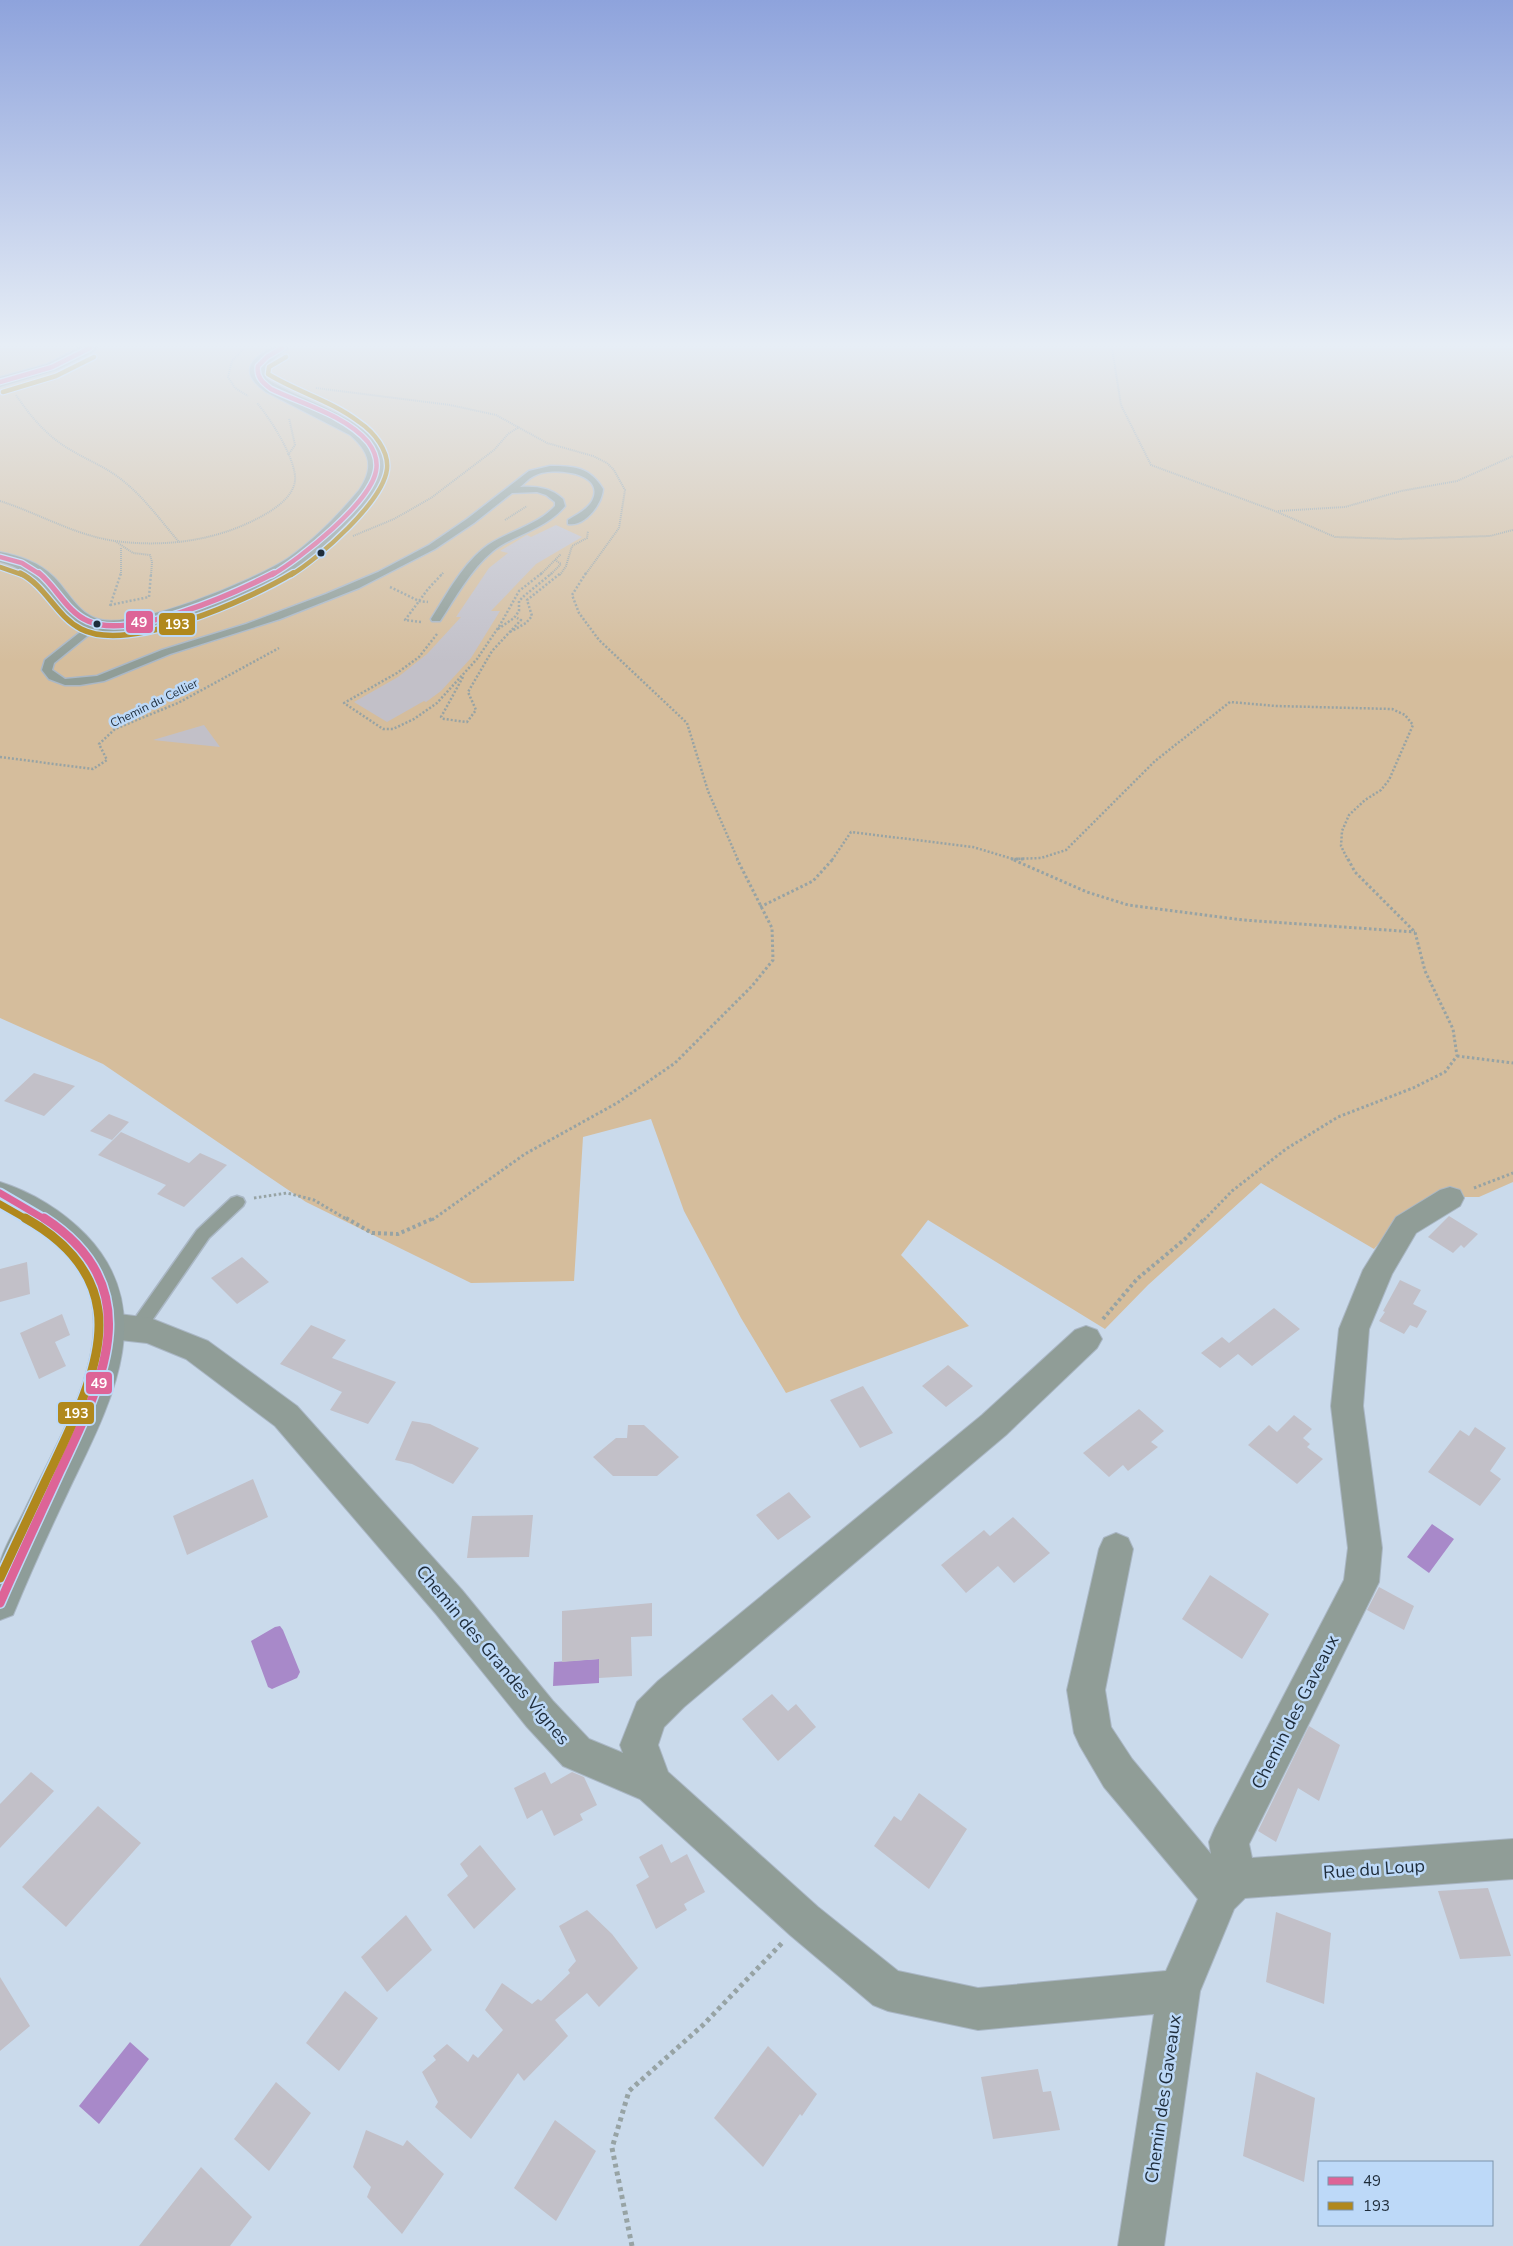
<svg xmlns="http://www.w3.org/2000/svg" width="1513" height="2246" viewBox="0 0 1513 2246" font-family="'Nunito Sans',sans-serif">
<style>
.green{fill:#d5bd9c}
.water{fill:#a889c9}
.building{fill:#c2c0c8}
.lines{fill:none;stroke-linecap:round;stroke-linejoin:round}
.lane-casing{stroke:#aab7c5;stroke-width:3}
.street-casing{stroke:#aab7c5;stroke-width:2}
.secondary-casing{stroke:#aab7c5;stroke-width:2}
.path-far4{stroke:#97a3a4;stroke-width:2;stroke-dasharray:1 1;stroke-linecap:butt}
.path-far3{stroke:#97a3a4;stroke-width:2.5;stroke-dasharray:2 2;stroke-linecap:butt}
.path-far2{stroke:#97a3a4;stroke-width:3;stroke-dasharray:2.5 2.5;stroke-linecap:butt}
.path-far1{stroke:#97a3a4;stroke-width:4;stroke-dasharray:3 3;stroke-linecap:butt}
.path{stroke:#97a3a4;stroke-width:5;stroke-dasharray:4 4;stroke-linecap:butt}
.lane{fill:#909d97;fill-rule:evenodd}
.street{fill:#909d97;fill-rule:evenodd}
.secondary{fill:#8e9d99;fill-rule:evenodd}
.bus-1-far3-casing{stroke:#bdd9f8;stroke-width:7}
.bus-1-far2-casing{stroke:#bdd9f8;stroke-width:8}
.bus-1-far1-casing{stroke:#bdd9f8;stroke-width:11}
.bus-1-casing{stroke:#bdd9f8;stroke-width:12}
.bus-2-far3-casing{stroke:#bdd9f8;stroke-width:7}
.bus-2-far2-casing{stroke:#bdd9f8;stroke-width:8}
.bus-2-far1-casing{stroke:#bdd9f8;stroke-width:11}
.bus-2-casing{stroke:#bdd9f8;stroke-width:12}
.bus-1-far3{stroke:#dd6497;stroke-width:4.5}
.bus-1-far2{stroke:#dd6497;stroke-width:5.5}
.bus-1-far1{stroke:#dd6497;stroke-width:7}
.bus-1{stroke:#dd6497;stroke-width:9}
.bus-2-far3{stroke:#b0881d;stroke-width:4.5}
.bus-2-far2{stroke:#b0881d;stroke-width:5.5}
.bus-2-far1{stroke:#b0881d;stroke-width:7}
.bus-2{stroke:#b0881d;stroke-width:9}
.bus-dot{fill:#1e2c3a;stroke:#bdd9f8;stroke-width:2}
.labels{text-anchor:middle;stroke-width:5;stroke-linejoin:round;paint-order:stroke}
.far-street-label{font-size:12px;fill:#1e2c3a;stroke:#bdd9f8}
.near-street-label{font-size:18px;fill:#1e2c3a;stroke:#bdd9f8}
.line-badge{stroke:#bdd9f8;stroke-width:2}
.badge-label{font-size:14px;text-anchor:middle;font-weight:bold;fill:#fff}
</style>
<rect width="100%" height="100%" fill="#cadaeb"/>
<!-- green -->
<path class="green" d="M0,348H1513V1182L1479,1197H1432L1400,1219L1374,1249L1261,1183L1148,1285L1105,1329L928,1220L901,1255L969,1326L786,1393L741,1318L684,1211L651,1119L583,1137L574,1281L471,1283L306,1202L103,1064L0,1018Z"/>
<!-- water -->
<path class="water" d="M1432,1524L1454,1539L1429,1573L1407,1557Z
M280,1626L283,1630L300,1672L297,1678L272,1689L268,1687L251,1641L275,1627Z
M599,1659V1683L553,1686L554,1662Z
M130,2042L149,2059L99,2124L79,2106Z"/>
<!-- building -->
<path class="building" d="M556,525L582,537L536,564L491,611H500L471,658L441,691L426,702L424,701L387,722L354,702L398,677L427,654L461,617H456L489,568L508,553L500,551L527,535L531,537Z
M204,725L220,747L153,740Z
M34,1073L75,1086L44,1116L4,1101Z
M109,1114L129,1122L112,1140L90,1131Z
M121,1132L189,1163L200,1153L227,1165L184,1207L157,1194L166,1185L98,1155Z
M1449,1216L1478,1234L1464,1248L1461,1245L1453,1253L1428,1237Z
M242,1257L269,1282L237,1304L211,1278Z
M27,1262L30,1294L0,1302V1269Z
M1400,1280L1421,1290L1413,1304L1427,1311L1417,1328L1410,1325L1404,1334L1379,1321L1385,1312L1383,1311Z
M1274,1308L1300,1329L1252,1366L1238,1354L1220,1368L1201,1353L1222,1337L1229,1343Z
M62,1314L70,1335L55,1342L66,1366L39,1379L20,1333Z
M311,1325L346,1340L332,1358L396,1382L368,1424L330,1410L342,1392L280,1364Z
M948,1365L973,1386L946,1407L922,1386Z
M863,1386L893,1433L860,1448L830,1400Z
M1139,1409L1164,1431L1151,1442L1158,1447L1128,1471L1123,1465L1109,1477L1083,1453Z
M1294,1415L1312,1429L1303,1438L1310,1444L1307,1447L1323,1459L1297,1484L1248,1445L1269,1425L1277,1432Z
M412,1421L430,1424L479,1448L453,1484L412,1464L395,1460Z
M628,1425H644L679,1457L657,1476H613L593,1457L616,1438H627Z
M1475,1427L1506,1448L1490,1471L1501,1479L1480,1506L1428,1472L1460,1430L1469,1436Z
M253,1479L268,1517L187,1555L173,1516Z
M789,1492L811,1517L778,1540L756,1515Z
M533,1515L529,1557L467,1558L472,1516Z
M1013,1517L1050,1553L1014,1583L998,1566L966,1593L941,1565L984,1530L990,1536Z
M1210,1575L1269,1614L1242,1659L1182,1619Z
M1379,1587L1414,1606L1404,1630L1367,1610Z
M652,1603V1636L631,1637L632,1676L599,1678V1659L562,1662V1611Z
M772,1694L788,1711L796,1704L816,1727L778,1761L742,1719Z
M1309,1726L1340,1745L1319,1801L1298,1788L1276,1842L1258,1831Z
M31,1772L54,1791L0,1848V1804Z
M545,1772L551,1784L572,1772L584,1777L597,1805L580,1814L583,1820L554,1836L542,1810L527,1819L514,1788Z
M919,1793L967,1829L929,1889L874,1846L894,1816L901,1821Z
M98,1806L141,1843L66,1927L22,1887Z
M662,1844L671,1863L687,1854L705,1892L684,1904L687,1910L656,1929L636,1885L649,1877L639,1857Z
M480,1845L516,1889L474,1929L447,1895L468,1876L460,1864Z
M1488,1888L1511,1956L1460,1959L1438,1891Z
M587,1910L612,1934L638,1968L599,2007L587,1993L555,2020L568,2036L524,2081L518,2073L471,2139L435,2107L438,2102L422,2072L436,2060L433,2056L447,2044L468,2062L473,2054L478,2058L503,2030L485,2010L502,1983L532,2004L538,1999L541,2001L570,1973L568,1970L576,1961L559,1926Z
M1276,1912L1331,1933L1324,2004L1266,1982Z
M406,1915L432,1950L387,1992L361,1957Z
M0,1977L30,2026L0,2051Z
M345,1991L378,2018L339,2071L306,2043Z
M768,2046L817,2094L802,2116L800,2114L763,2167L714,2118Z
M1038,2069L1043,2092L1051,2091L1060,2130L993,2139L981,2077Z
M1256,2072L1315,2098L1304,2182L1243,2156Z
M276,2082L311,2113L269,2171L234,2139Z
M555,2120L596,2151L556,2221L514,2188Z
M366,2130L403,2146L407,2140L444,2174L402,2234L367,2197L371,2187L353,2167Z
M201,2167L252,2217L230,2246H139Z"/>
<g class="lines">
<!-- lane casing -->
<g class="lane-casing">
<path id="lane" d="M550,466C574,466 590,467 603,489C602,504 585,527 568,524V520C576,515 587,510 592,501C607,472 552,467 536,475C530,477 525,483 520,487C537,486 551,488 563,499L565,506C547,529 515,534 493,551C470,570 456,597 440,621H432L431,619C447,594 463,563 488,545C509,531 538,525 555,506V502L546,495L537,492L512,493L474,523L435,549L359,588L280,619L170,654L104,681L80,685H65L49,679L42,670L45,660L93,622H101L102,624L54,663L52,670L65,679L97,676L162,650L246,624L326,594L378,572L429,545L467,519L529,471Z
M237,1196L243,1198L245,1202L243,1206L209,1238L142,1335L136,1337L130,1335L128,1330L130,1325L197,1230L231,1198Z"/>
</g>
<!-- street casing -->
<g class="street-casing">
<path id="street" d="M1450,1187L1460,1190L1464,1198L1460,1206L1416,1233L1392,1274L1369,1329L1363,1406L1382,1548L1379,1582L1249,1844L1252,1858L1513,1839V1879L1245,1898L1234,1909L1200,1991L1164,2246H1118L1154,2014L978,2030L888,2011L873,2005L790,1935L640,1799L563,1766L527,1727L436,1614L275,1426L186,1359L147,1343L111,1339L100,1335L96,1326L100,1317L111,1313L150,1318L208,1341L297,1406L462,1590L553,1701L589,1739L623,1753L620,1745L637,1702L658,1681L982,1415L1075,1330L1086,1326L1097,1330L1102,1339L1097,1348L1006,1435L684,1707L664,1727L658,1745L668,1772L818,1907L898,1971L978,1988L1166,1971L1198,1899L1104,1787L1080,1746L1074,1733L1067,1690L1099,1549L1104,1538L1116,1533L1128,1538L1133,1549L1105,1690L1111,1727L1132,1759L1211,1854L1209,1842L1215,1828L1344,1580L1348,1548L1331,1406L1339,1329L1363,1270L1396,1217L1440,1190Z"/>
</g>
<!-- secondary casing -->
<g class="secondary-casing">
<path id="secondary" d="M78,348H97L95,351L57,370L0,387V377L47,364Z
M271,348H289L266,365V378C298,401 370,416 384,456C391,478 370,500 356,514C338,532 321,551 300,566C259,594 150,636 100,631C56,626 50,574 0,562V552C20,556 39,562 54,577C68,591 78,613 98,619C135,630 255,580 288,558C314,540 339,514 359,490C375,466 369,452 350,435L266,392C242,375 245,362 271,348Z
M0,1182C32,1192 63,1211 86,1235C163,1315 106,1411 67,1494C48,1534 30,1574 13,1615L0,1620C0,1605 0,1577 0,1563C4,1546 20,1521 27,1505C83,1390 156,1280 0,1206Z"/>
</g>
<!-- path-far4 -->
<path class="path-far4" d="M244,348L232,361L228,377L235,388L248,396
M1112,348L1121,405L1151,465L1275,511L1335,537L1398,539L1490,536L1513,530
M316,388L450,405L496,415L547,443L593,456L607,463L614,470L625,490L619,528L585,575
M16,395C30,416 47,436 69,449C87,460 106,467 122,480C144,497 161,521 179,542
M288,455L295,445L289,418
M0,501C38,513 74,535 115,541C168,548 223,540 269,512C280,505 293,495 295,481C297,460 270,418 257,403
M1278,511L1345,507L1401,491L1457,481L1513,456
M505,520L527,506
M353,536L394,519L431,498L494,450L508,434L519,427
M115,541L133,553L150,555L152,562L151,575
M121,575V547
M441,575L443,573
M540,575L561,554
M550,575L561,564L555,560
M560,575L566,566L572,546L587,538L588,531"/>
<!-- path-far3 -->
<path class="path-far3" d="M586,573L572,595L579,613L599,640L687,723L708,791L738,860
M390,587L419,601L428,602
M110,605L149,597L151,573
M110,606L121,573
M421,622L405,620L428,589L443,573
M498,629L514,618L519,611V601L524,596L552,573
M510,632L526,623L532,616L527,600L561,573
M437,634L419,657L397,673L344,703L383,729H393L414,719L437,703L477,659L500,625L519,591L542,573
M463,677L441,717L444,719L467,722L476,710L468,692L492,651L521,620L517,618
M0,757L93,769L107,760L99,744L115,729L178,703L279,648
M832,860L851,832L973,847L1013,859L1041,858L1066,850L1155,761L1230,702L1276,706L1392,709L1405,715L1413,725L1389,780L1381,790L1365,800L1349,815L1342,831L1341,846L1348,860"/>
<!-- path-far2 -->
<path class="path-far2" d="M1011,859H1026
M1014,860L1087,892L1128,905L1243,920L1415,932
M760,907L813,881L833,859
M1457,1056L1513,1063
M1474,1188L1513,1173
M254,1198L287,1193L314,1200L348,1220
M432,1220L525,1154L617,1103L675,1063L752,986L773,960L772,928L737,859
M1204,1220L1232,1191L1286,1149L1338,1117L1413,1088L1445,1072L1457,1056L1453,1029L1425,971L1415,932L1355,872L1348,859"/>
<!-- path-far1 -->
<path class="path-far1" d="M346,1218L372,1233L398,1234L434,1218
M1103,1319L1137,1279L1185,1239L1205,1218"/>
<!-- path -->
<path class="path" d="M632,2246L612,2148L629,2091L703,2025L782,1943"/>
<!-- lane -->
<use href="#lane" class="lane"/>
<!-- street -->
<use href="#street" class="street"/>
<!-- secondary -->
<use href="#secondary" class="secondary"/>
<!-- bus-1-far3 casing -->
<g class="bus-1-far3-casing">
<path id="bus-1-far3" d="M0,382L52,367L90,348
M0,557L22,563L41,575
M272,575C300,559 370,503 376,471C378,461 374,450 368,442C345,415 302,404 271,389C263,383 256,377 258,366L267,357L282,348"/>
</g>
<!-- bus-1-far2 casing -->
<g class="bus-1-far2-casing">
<path id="bus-1-far2" d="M39,573C57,588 67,612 88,621C130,641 235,593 274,573"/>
</g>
<!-- bus-1-far1 casing -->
<g class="bus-1-far1-casing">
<path id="bus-1-far1" d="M0,1193L46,1220"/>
</g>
<!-- bus-1 casing -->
<g class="bus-1-casing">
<path id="bus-1" d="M0,1603C19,1559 40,1515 60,1471C102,1382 151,1287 44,1218"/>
</g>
<!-- bus-2-far3 casing -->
<g class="bus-2-far3-casing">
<path id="bus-2-far3" d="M286,357L269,367L268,374C297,392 332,401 359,422C374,432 389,451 387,469C383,502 319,558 291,575
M3,392L56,376L94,357
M0,567L23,575"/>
</g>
<!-- bus-2-far2 casing -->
<g class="bus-2-far2-casing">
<path id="bus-2-far2" d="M20,573C46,586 56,616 81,629C129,654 250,599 293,573"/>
</g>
<!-- bus-2-far1 casing -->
<g class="bus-2-far1-casing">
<path id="bus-2-far1" d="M0,1204L28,1220"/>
</g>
<!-- bus-2 casing -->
<g class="bus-2-casing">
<path id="bus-2" d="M0,1578C15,1546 30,1514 45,1482C67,1435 106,1363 98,1310C92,1268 61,1238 25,1218"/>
</g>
<!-- bus-1-far3 -->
<use href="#bus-1-far3" class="bus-1-far3"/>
<!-- bus-1-far2 -->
<use href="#bus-1-far2" class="bus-1-far2"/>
<!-- bus-1-far1 -->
<use href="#bus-1-far1" class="bus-1-far1"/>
<!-- bus-1 -->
<use href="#bus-1" class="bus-1"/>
<!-- bus-2-far3 -->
<use href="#bus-2-far3" class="bus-2-far3"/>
<!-- bus-2-far2 -->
<use href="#bus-2-far2" class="bus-2-far2"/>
<!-- bus-2-far1 -->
<use href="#bus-2-far1" class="bus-2-far1"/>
<!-- bus-2 -->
<use href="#bus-2" class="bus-2"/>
</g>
<!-- sky -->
<linearGradient id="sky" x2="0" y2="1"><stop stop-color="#8ea3dc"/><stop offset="0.52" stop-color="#e7eef6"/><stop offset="1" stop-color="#e7eef6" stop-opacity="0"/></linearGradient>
<rect width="1513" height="663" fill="url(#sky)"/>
<!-- markers -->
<g class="bus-dot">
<circle cx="321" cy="553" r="4.5"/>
<circle cx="97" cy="624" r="4.5"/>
</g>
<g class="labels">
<!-- far-street labels -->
<g class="far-street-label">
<text transform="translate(154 703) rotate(-26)" y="4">Chemin du Cellier</text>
</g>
<!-- near-street labels -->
<g class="near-street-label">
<text transform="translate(493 1655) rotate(50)" y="6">Chemin des Grandes Vignes</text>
<text transform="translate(1295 1712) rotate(-63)" y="6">Chemin des Gaveaux</text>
<text transform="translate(1374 1869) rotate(-4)" y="6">Rue du Loup</text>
<text transform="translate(1163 2099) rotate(-82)" y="6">Chemin des Gaveaux</text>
</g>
</g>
<g class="line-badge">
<rect x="125" y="610" width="29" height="24" rx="5" fill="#dd6497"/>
<rect x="158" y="612" width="38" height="24" rx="5" fill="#b0881d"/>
<rect x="85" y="1371" width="28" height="24" rx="5" fill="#dd6497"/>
<rect x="57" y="1401" width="38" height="24" rx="5" fill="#b0881d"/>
</g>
<g class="badge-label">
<text x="139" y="627">49</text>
<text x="177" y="629">193</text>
<text x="99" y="1388">49</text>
<text x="76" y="1418">193</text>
</g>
<!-- legend -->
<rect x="1318" y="2161" width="175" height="65" fill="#bdd9f8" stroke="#7d94ac"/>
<rect x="1328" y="2177" width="25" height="8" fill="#dd6497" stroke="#7d94ac"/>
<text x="1363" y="2186" font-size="15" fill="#1e2c3a">49</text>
<rect x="1328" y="2202" width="25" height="8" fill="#b0881d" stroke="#7d94ac"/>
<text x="1363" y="2211" font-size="15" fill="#1e2c3a">193</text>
</svg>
